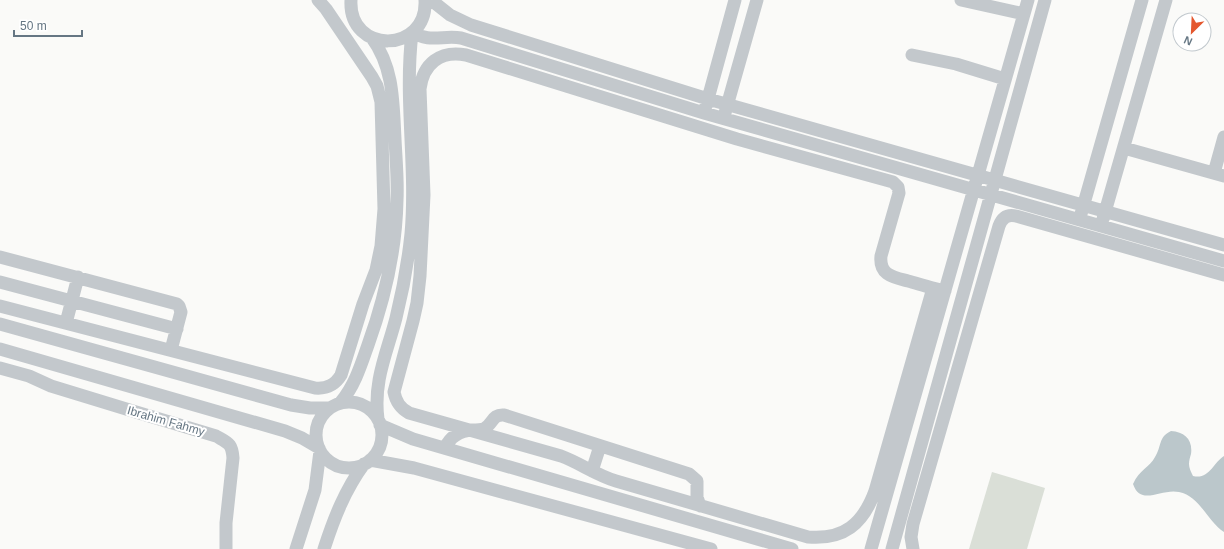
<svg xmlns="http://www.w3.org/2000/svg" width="1224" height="549" viewBox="0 0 1224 549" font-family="Arial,sans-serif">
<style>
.green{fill:#dadfd7}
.water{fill:#bbc7cb}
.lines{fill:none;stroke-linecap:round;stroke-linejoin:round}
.minor{stroke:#c3c8cc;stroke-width:13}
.labels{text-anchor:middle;stroke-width:4;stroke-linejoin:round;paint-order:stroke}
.street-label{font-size:12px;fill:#657683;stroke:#fff}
</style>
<rect width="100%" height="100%" fill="#fafaf8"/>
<!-- green -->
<path class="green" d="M992,472L1045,488L1027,549H969Z"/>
<!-- water -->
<path class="water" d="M1171,431C1185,432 1193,440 1191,454C1190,457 1189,461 1189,464C1189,468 1191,472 1193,476C1209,480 1213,463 1224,456V532C1207,521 1200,496 1179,492C1161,488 1141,507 1133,484C1139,470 1150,467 1155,457C1162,446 1158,437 1171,431Z"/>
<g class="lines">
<!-- minor -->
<path class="minor" d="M351,0C348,55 428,54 425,0
M431,0L450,15L471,25L708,99L1224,245
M961,0L1024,14
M413,32C428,43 444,35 461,38L704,113L1224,261
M912,55L956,64L1005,79
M706,106L735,0
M725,113L757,0
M1124,148L1224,176
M1214,173L1224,137
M1081,214L1142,0
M1103,219L1166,0
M0,257L177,304L179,306L181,312L171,350
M0,282L177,329
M933,288C924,286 916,283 908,281C893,277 879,275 881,256L899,193L898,187L893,182L737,139L466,55C440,50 423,64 420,89L424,195L420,276L417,303L413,321L394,392C396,402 400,408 409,413L561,456C580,463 596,475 616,481L808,537C844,540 863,524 875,491L933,288L945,291
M0,306L315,388C327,389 335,385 341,375L363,304L376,270L381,246L384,209L381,102L377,86L372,77L326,9L318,0
M66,323L78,277
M0,324L291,405L310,408H329
M0,349L285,431L302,438L319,448
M0,368L29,376L51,386L136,412L216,436C228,443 232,443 233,458L226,523V549
M341,402C355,385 361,365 368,345C385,298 396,250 397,200C398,180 396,160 395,139C393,103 394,68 372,38
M316 435a33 33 0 1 1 66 0a33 33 0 1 1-66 0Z
M378,419C373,381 387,353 396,318C403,290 408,262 411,234C417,167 404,100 412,33
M380,425L413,439L792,549
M445,448C450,437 459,431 472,430C476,430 481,430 484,429C493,424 492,414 504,415L689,474L697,481V497L700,506
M370,460L414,468L711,549
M592,471L600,446
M296,549L315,490L320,451
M324,549C334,518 345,490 364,464
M871,549L1028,0
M892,549L1045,0
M913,549L911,537L913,524L999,226C1002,218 1007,214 1016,216L1224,275"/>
</g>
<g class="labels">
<!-- street labels -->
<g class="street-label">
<text transform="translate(166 421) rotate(16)" y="4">Ibrahim Fahmy</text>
</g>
</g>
<!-- north arrow -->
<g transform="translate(1192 32) rotate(204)"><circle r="19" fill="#ffffff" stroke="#c1c8cd"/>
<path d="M0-3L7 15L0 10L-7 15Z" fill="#e4572e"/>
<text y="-6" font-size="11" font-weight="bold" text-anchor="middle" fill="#657683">N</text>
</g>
<!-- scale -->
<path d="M14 30v6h68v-6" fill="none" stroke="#657683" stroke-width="2"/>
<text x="20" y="30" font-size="12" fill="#657683" stroke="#ffffff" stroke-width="3" paint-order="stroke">50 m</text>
</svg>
